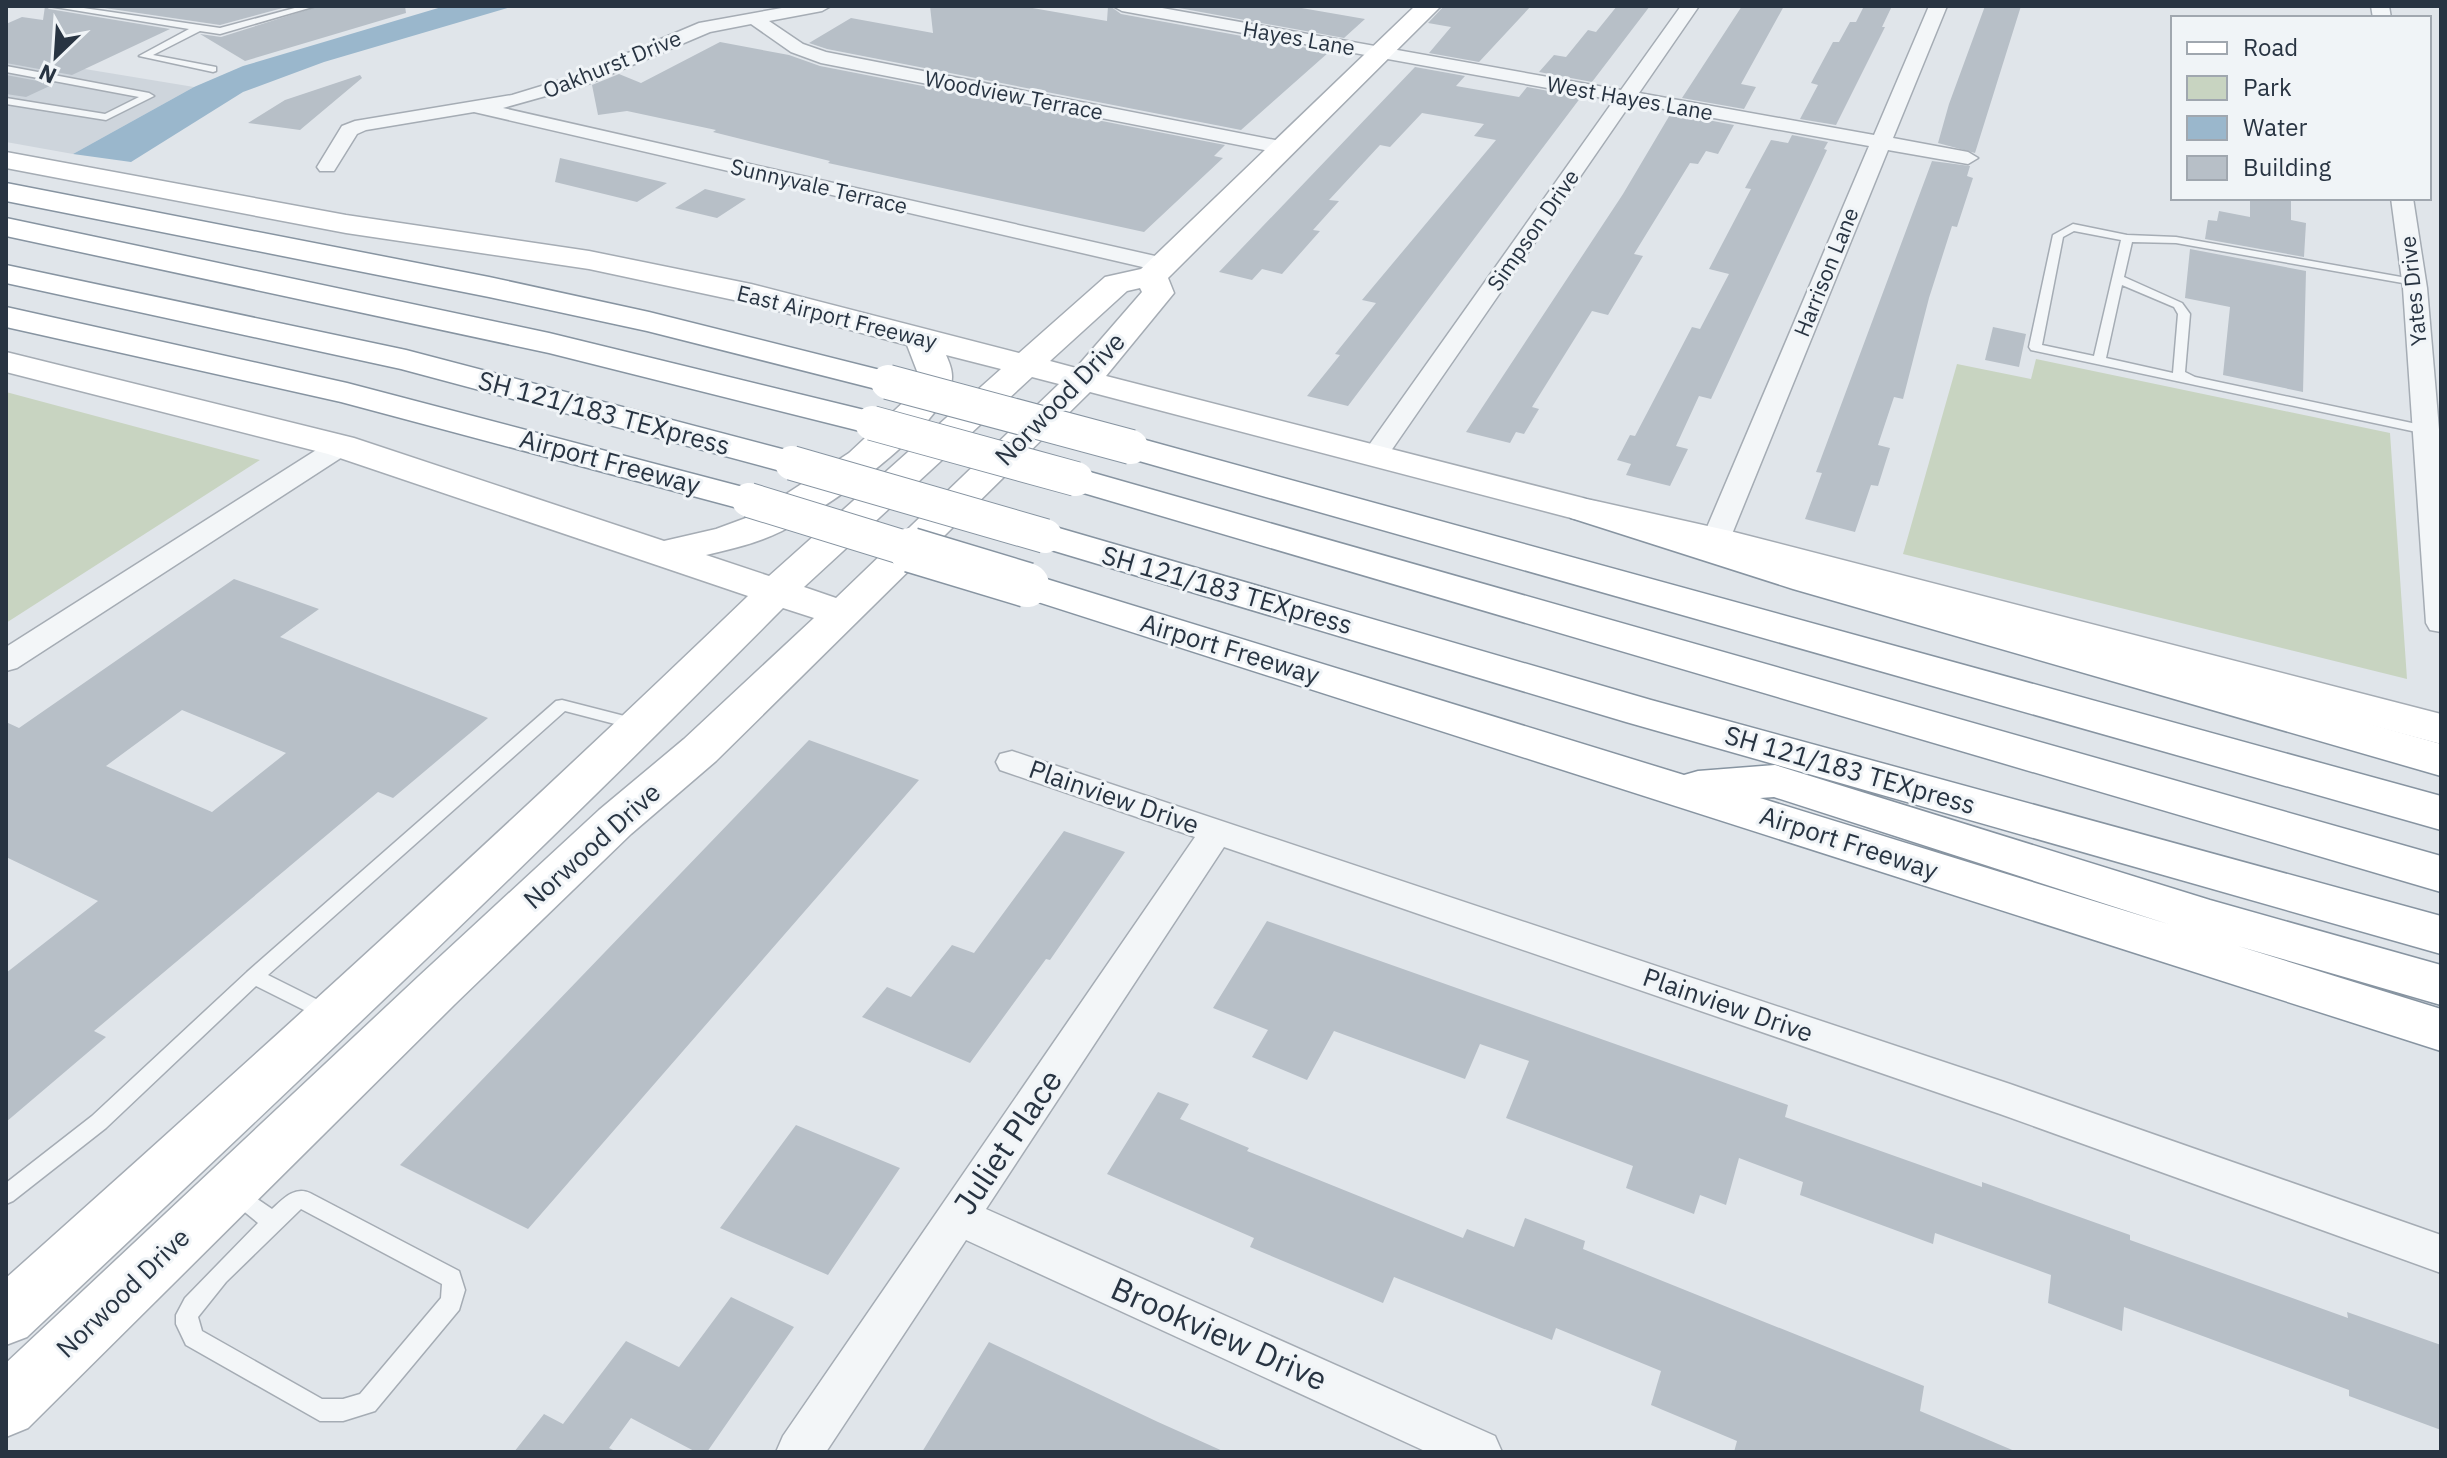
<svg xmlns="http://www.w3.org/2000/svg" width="2447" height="1458" viewBox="0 0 2447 1458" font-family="'IBM Plex Sans',sans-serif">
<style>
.built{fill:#ced5dc}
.green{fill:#c8d4c1}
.water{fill:#9ab7cc}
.building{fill:#b7bfc7;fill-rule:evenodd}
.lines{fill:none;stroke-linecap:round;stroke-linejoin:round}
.lane-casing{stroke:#a5acb4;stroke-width:3}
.street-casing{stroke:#a5acb4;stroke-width:3}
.secondary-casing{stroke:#a5acb4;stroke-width:3}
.highway-casing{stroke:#8794a1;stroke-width:3}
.lane{fill:#f3f6f8;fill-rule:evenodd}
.street{fill:#f3f6f8;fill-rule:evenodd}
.secondary{fill:#fff;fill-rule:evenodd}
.highway{fill:#fff;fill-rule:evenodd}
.highway-bridge-far1-casing{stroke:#8794a1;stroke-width:36;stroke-linecap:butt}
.highway-bridge-casing{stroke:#8794a1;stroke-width:47;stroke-linecap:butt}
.highway-bridge-far1{stroke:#fff;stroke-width:34}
.highway-bridge{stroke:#fff;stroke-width:44}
.labels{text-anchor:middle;stroke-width:6;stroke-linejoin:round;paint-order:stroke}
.far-street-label{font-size:22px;fill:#283442;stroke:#f0f4f7}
.street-label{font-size:26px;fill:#283442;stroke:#f0f4f7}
.near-street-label{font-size:32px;fill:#283442;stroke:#f0f4f7}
</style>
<rect width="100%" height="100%" fill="#e0e5ea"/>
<!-- built -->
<path class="built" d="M6,56L194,87L73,154L6,142Z"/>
<!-- green -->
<path class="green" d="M2036,359L2390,433L2407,679L1903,554L1957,364L2031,379Z
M6,392L260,460L6,623Z"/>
<!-- water -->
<path class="water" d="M445,6H514L324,62L243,92L131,162L73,154L194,87L243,66Z"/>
<!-- building -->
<path class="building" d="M45,6L49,9L170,29L72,75L6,63V24L22,17L43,20Z
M91,6H290L220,25Z
M319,6H405L406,13L245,61L200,34L221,37Z
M930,6H1021L1107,21L1108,6H1110L1121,14L1329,52L1241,130L827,49L809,43L851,18L933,33Z
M1168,6H1290L1365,19L1344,38Z
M1444,6H1531L1479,62L1429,53L1451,27L1428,23Z
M1617,6H1650L1592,82L1539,72L1554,55L1566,57L1588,30L1596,32Z
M1742,6H1784L1741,84L1756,87L1744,109L1682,98Z
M1864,6H1892L1882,27H1885L1836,125L1800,119L1818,85L1811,83L1833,42H1839L1850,22H1856Z
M1985,6H2021L1975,153L1938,143L1949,104Z
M720,42L789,55L820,66L1225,145L1214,156L1223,158L1144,232L828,163L830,161L713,132L716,130L627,111L598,115L592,85L619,74L641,83Z
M1415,67L1465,76L1456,86L1519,97L1527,87L1581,97L1348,406L1307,396L1340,355L1335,354L1376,303L1362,300L1496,140L1474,136L1484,124L1422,113L1390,147L1380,145L1329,200L1339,201L1313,230L1320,231L1282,274L1262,269L1252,280L1219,272Z
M6,75L54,84L26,97L6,94Z
M360,75L362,78L300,130L248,123L285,100Z
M1671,113L1734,125L1718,154L1706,151L1698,164L1690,163L1634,254L1643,256L1608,315L1592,311L1532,407L1539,409L1524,434L1516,432L1510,443L1466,432L1623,194Z
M1792,135L1828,142L1824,149L1827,150L1711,399L1699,396L1676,446L1688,449L1670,486L1626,475L1631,464L1617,460L1630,435L1635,436L1692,327L1700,329L1729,274L1709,269L1751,189L1745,188L1771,140L1788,143Z
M560,158L667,183L637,202L555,182Z
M1932,161L1970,166L1967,176L1973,178L1957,227L1952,226L1929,298L1903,399L1894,397L1878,445L1890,448L1878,486L1871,485L1855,532L1805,519L1822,473L1816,472Z
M705,189L746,199L717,218L675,208Z
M2250,198H2291V220L2306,223L2304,257L2205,239L2208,220L2217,221L2219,211L2250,217Z
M2190,249L2306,271L2303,392L2223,375L2230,307L2185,298Z
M1993,327L2026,334L2019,367L1985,360Z
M234,579L319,609L280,637L488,718L393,798L378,792L94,1031L106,1037L6,1122V973L98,901L6,857V722L19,728ZM182,710L286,753L212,812L106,766Z
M809,740L919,780L528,1229L400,1165Z
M1064,831L1125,852L1050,960L1046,959L970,1063L862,1017L887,987L911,997L952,945L974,953Z
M1267,921L1788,1105L1785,1117L1982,1187V1182L2130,1235V1240L2348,1318L2347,1312L2441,1345V1430L2349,1396V1390L2124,1307L2122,1331L2048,1303L2051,1275L1935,1233L1933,1244L1800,1195L1803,1182L1739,1158L1726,1205L1700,1195L1694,1214L1626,1188L1633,1166L1506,1118L1529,1061L1480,1044L1465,1079L1334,1031L1307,1080L1252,1057L1268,1030L1213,1008Z
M1158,1092L1189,1104L1180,1119L1249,1148L1247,1151L1463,1238L1467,1229L1514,1247L1525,1218L1585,1241L1583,1249L1924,1386L1920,1411L2017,1452H1734L1737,1441L1651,1405L1661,1371L1556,1328L1552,1340L1394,1277L1383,1303L1250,1247L1254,1238L1107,1174Z
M796,1125L900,1168L828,1275L720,1228Z
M731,1297L794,1327L707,1452H696L631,1418L609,1448L617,1452H514L544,1414L563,1424L626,1341L679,1367Z
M989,1342L1158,1422L1225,1452H922Z"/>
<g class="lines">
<!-- lane casing -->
<g class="lane-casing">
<path id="lane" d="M49,6H70L220,28L302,6H316L220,34L200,31L153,55L216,67V71L213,72L139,56L189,29Z
M6,66L149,93L154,96L106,120L6,104V98L105,114L139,97L6,72Z
M2073,224L2127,235L2176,237L2418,280V284L2414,285L2176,243L2132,242L2124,277L2182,303L2190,314L2185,372L2195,377L2426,426L2432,430L2426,434L2031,350L2029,347L2053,235ZM2074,231L2121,240L2094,356L2042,345L2063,237ZM2122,285L2174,307L2178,314L2173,373L2106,358Z
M562,700L644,721L646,725L638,730L565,711L268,975L336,1009L338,1014L336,1019L329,1022L322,1019L256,986L106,1128L13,1201L6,1204V1183L92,1116L247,972L556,701Z
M237,1185L272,1209C283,1199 294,1186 310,1193L459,1271L465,1290L459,1310L375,1411L343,1421H320L186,1345L176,1324V1315L185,1298L258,1223L230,1200L227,1194L230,1188ZM301,1209L442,1284L441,1298L360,1394L343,1399H322L202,1331L198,1317L226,1282Z"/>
</g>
<!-- street casing -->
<g class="street-casing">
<path id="street" d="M793,6H831L822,11L769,21L803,44L826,52L1285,142L1295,148L1285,154L821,63L791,52L751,24L710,32L585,85L503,108L1164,258L1172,260L1175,265L1172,270L1164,272L474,112L366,130L357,134L334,171H320L317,167L342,126L355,121L512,95L571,77L699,23Z
M1113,6H1151L1621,90L1681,6H1699L1639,93L1874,135L1929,6H1947L1893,138L1968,152L1978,158L1968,164L1888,150L1730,539L1726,545L1716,547L1706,545L1702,539L1869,146L1631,103L1384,461H1366L1362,455L1614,100L1122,11Z
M2371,6H2389L2391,18H2373Z
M2391,198H2413L2427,288L2441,453V632L2430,630L2426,623L2403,288Z
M341,438L350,440L354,446L350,452L17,668L6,671V647L332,440Z
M1012,751L2010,1084L2441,1235V1273L2000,1114L1224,847L986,1209L1495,1436L1502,1452H1427L966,1240L826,1452H776L783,1436L1195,837L1000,770L996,762L1000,754Z"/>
</g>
<!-- secondary casing -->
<g class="secondary-casing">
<path id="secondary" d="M1415,6H1441L1168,278L1174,293L1106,376L1587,499L1730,531L2441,714V744L1711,549L1571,518L1090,392L716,761L631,834L455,1004L28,1428L6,1437V1363L419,976L599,810L684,739L814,618L783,608C537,857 282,1097 27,1337L6,1345V1278C257,1054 506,829 748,596L328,454L6,372V352L354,438L664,541L716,529L754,515L849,453L910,396L917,383V371L907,345L748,303L589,269L346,233L6,168V152L346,215L589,251L751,284L1019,353L1105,277L1141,269ZM1140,288L1142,292L1076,368L1050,361L1127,291ZM946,355L1001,369L769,576L706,555C732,549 758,543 782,531C829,507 934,434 951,384C954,374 950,364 946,355ZM1032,377L1059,384L836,598L804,587Z"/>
</g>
<!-- highway casing -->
<g class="highway-casing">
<path id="highway" d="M6,183L489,277L649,312L900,375L905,382L900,389L888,392L647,331L489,297L6,201Z
M6,218L549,333L885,415L890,423L885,431L872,434L549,353L6,236Z
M6,265L406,350L805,455L810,463L805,471L792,474L401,369L6,283Z
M6,307L347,383L762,492L768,500L762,508L749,511L341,402L6,327Z
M1131,436L2441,796V830L1118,455L1113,447L1118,439Z
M1076,468L2441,856V892L1063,487L1057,479L1063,471Z
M1584,499L1821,571L2441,744V776L1793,589L1571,518L1565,510L1571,502Z
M1045,524L1651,700L2441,916V954L1626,722L1031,544L1026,536L1031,528Z
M1027,573L1684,775L1698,771L1775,765L2210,900L2441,965V1005L2238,946L2441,1009V1051L1013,594L1007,585L1013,576ZM1774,797L2168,924L1760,798Z"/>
</g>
<!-- lane -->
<use href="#lane" class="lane"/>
<!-- street -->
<use href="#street" class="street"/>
<!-- secondary -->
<use href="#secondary" class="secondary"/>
<!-- highway -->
<use href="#highway" class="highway"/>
<!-- highway-bridge-far1 casing -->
<g class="highway-bridge-far1-casing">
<path id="highway-bridge-far1" d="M888,382L1131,447
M872,423L1076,479
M792,463L1045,536
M749,500L918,552"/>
</g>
<!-- highway-bridge casing -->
<g class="highway-bridge-casing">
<path id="highway-bridge" d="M911,550L1027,585"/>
</g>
<!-- highway-bridge-far1 -->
<use href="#highway-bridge-far1" class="highway-bridge-far1"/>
<!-- highway-bridge -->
<use href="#highway-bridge" class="highway-bridge"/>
</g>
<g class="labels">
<!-- far-street labels -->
<g class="far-street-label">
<text transform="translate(1299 38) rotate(10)" y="8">Hayes Lane</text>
<text transform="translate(612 64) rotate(-22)" y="8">Oakhurst Drive</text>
<text transform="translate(1014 95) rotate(11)" y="8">Woodview Terrace</text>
<text transform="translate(1630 98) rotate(10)" y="8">West Hayes Lane</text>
<text transform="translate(819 186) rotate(13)" y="8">Sunnyvale Terrace</text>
<text transform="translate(1533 230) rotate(-55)" y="8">Simpson Drive</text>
<text transform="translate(1826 272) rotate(-68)" y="8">Harrison Lane</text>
<text transform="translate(2413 291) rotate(-96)" y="8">Yates Drive</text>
<text transform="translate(837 317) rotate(14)" y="8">East Airport Freeway</text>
</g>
<!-- street labels -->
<g class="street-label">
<text transform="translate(1060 399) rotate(-46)" y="9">Norwood Drive</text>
<text transform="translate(604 413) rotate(15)" y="9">SH 121/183 TEXpress</text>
<text transform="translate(610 462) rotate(15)" y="9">Airport Freeway</text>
<text transform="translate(1227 590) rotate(16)" y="9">SH 121/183 TEXpress</text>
<text transform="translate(1230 649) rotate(17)" y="9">Airport Freeway</text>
<text transform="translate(1850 770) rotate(16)" y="9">SH 121/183 TEXpress</text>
<text transform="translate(1114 797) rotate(19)" y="9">Plainview Drive</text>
<text transform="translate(1849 843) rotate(18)" y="9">Airport Freeway</text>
<text transform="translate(592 846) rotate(-42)" y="9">Norwood Drive</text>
<text transform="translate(1728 1005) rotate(19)" y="9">Plainview Drive</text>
<text transform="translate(123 1293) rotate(-44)" y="9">Norwood Drive</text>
</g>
<!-- near-street labels -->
<g class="near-street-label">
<text transform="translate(1008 1142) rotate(-56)" y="11">Juliet Place</text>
<text transform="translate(1219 1334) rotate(24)" y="11">Brookview Drive</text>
</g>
</g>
<!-- border -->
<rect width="2447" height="1458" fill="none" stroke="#283442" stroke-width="16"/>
<!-- legend -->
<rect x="2171" y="16" width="260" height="184" fill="#f0f4f7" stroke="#a0a7af" stroke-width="2"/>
<rect x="2187" y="42" width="40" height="12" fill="#ffffff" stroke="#a0a7af" stroke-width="2"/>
<text x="2243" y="56" font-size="24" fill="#283442">Road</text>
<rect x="2187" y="76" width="40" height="24" fill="#c8d4c1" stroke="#a0a7af" stroke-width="2"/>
<text x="2243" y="96" font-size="24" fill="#283442">Park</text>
<rect x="2187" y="116" width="40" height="24" fill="#9ab7cc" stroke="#a0a7af" stroke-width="2"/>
<text x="2243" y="136" font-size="24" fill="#283442">Water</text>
<rect x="2187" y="156" width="40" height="24" fill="#b7bfc7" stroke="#a0a7af" stroke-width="2"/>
<text x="2243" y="176" font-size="24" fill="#283442">Building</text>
<!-- north arrow -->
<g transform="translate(56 56) rotate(205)" stroke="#f0f4f7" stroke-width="6" paint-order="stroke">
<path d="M0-6L14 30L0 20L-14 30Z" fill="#283442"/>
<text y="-12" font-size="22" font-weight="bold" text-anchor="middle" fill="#283442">N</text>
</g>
</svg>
